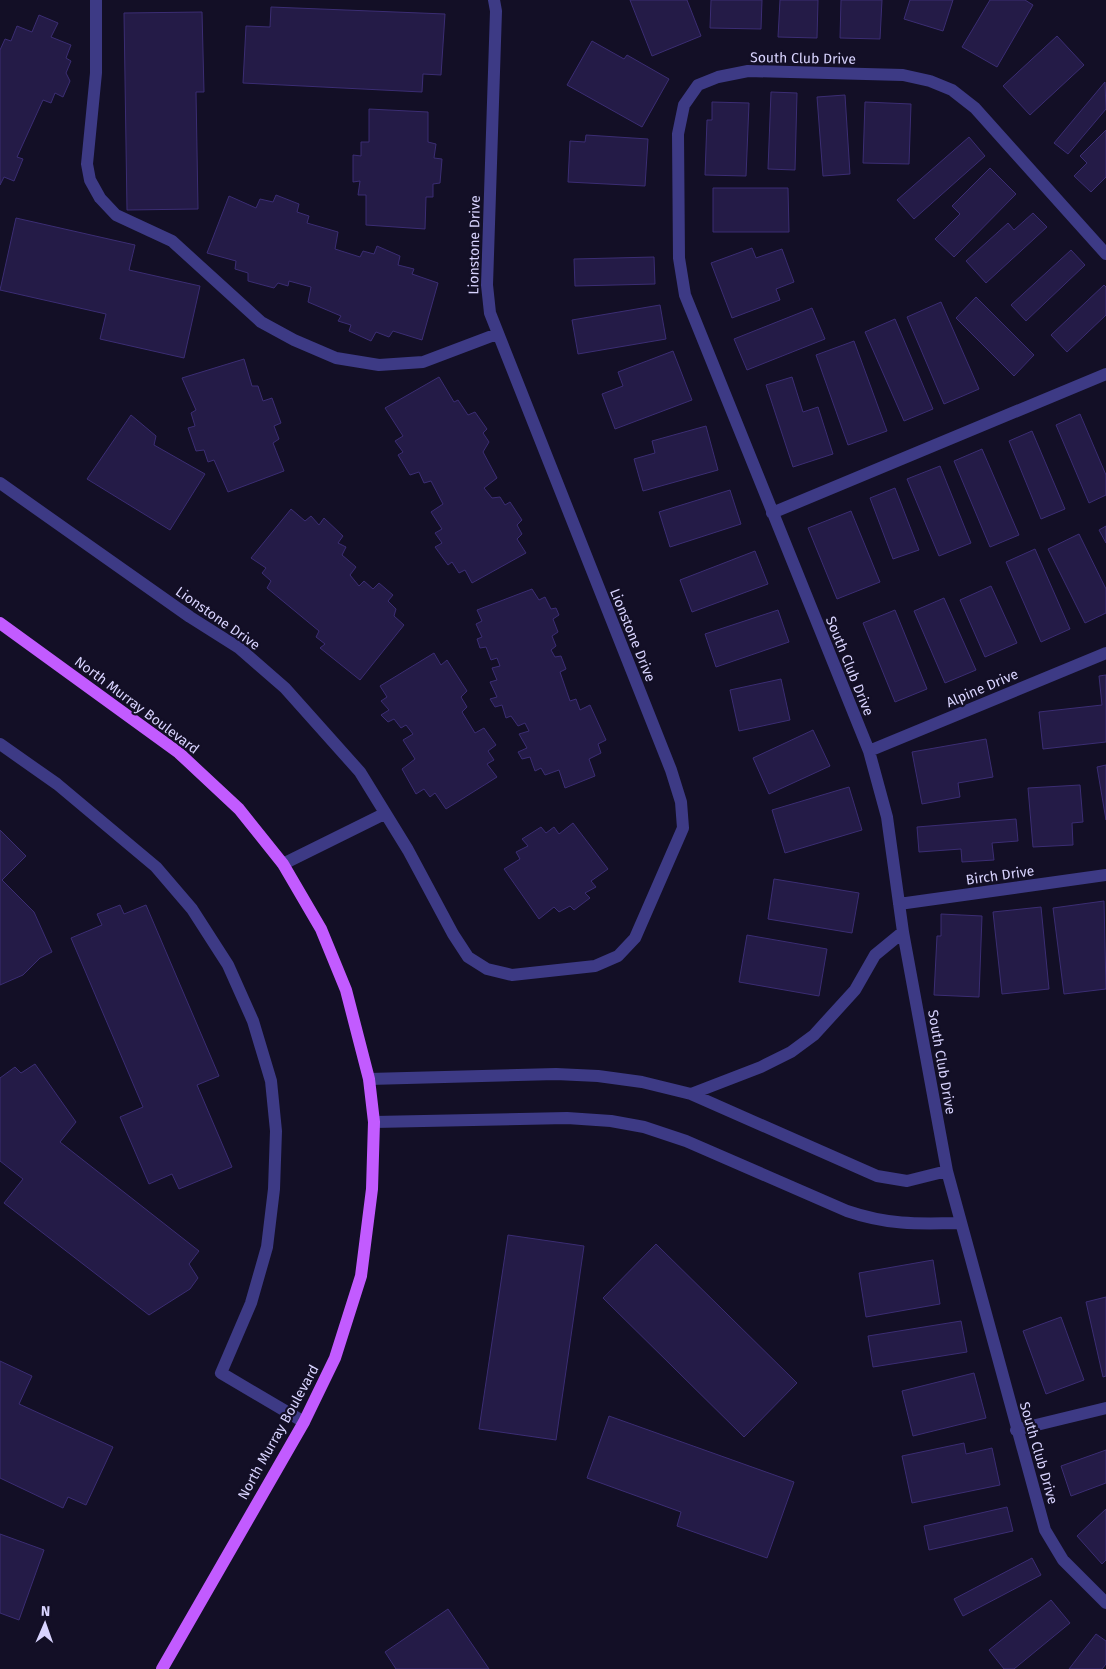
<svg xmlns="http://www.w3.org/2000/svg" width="1106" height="1669" viewBox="0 0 1106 1669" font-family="'Fira Sans',sans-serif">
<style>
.building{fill:#241b47;stroke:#3b2d73}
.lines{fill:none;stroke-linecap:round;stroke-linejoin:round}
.minor{stroke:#3d3a85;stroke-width:12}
.major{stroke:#c25bff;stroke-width:12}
.labels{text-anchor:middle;stroke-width:4.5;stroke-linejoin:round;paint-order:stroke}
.street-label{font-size:14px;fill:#d9d4ff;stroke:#130f26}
</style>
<rect width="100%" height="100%" fill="#130f26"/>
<!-- building -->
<path class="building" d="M630,0H687L701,36L652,56Z
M711,0H762L761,29L710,28Z
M780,0H818L817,38L778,37Z
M841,0H882L880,39L840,38Z
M910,0H953L943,31L904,19Z
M990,0H1025L1033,5L997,67L962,47Z
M271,7L445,14L441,75L423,74L422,92L243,83L246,26L270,27Z
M202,12L204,92H196L198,209L127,210L124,13Z
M39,15L58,23L51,37L71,45L66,58L71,61L66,73L70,81L63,97L55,93L51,103L43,100L17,157L23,159L14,181L4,177L0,185V50L5,39L11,41L17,26L32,32Z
M1057,36L1084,65L1030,115L1003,86Z
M592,41L624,59L627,55L669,79L642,127L567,85Z
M1105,82L1106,109L1068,154L1054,143Z
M771,92L797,93L795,170L768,169Z
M845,95L850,174L823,176L817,97Z
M712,102L749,103L746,176L705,175L707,120H712Z
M865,102L911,104L909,164L863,163Z
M369,109L428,112V142L436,144L434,158L442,159L440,183L433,184V197H426L425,229L366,225V195H358L360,181L353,182V155L361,156V142H369Z
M1106,130V177L1091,192L1074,176L1087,163L1080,156Z
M586,135L648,139L645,186L568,182L570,141L585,142Z
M969,137L985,156L914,219L897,200Z
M990,168L1016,194L954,257L935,239L960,214L952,206Z
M713,188H788L789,232H713Z
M276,195L299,204L297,212L309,216L307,223L338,232L335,249L360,257L363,251L374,254L377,246L400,256L398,265L414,269L412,274L438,283L422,340L393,331L389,337L376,332L371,341L349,331L351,325L338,321L341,316L308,302L311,287L289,281L288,286L278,283L274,288L248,281V273L235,269L236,261L207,253L229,196L256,208L260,199L273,202Z
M1033,213L1047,227L986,283L966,261L1008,223L1014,230Z
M16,218L135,245L129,270L200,286L184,358L100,339L106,314L0,290Z
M752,248L756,258L782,249L794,282L776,289L780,300L732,318L711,263Z
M1071,250L1085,265L1026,321L1011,305Z
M654,257L655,284L575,286L574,259Z
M1104,285L1106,287V315L1067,352L1051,335Z
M976,297L1034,355L1014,376L956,318Z
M941,302L979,389L944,404L907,317Z
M660,305L666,339L578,354L572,320Z
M812,308L825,339L747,370L734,339Z
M895,319L933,409L904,421L865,332Z
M854,341L887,431L848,445L816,355Z
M673,351L692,400L615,429L602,394L623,386L618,372Z
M244,359L252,386H258L263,401L272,398L281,423L274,426L279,439L273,443L284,471L228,492L214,460L208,462L204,450L196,451L188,428L195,426L191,413L196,410L182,378Z
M439,377L454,402L458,400L468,415L475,412L487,429L483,433L489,442L483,452L497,478L484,488L492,498L500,497L505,505L510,502L522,520L517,525L522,534L517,539L526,553L472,583L465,570L459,573L452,562L448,565L435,547L442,543L435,533L442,529L431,512L443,504L431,481L424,483L419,472L410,475L398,455L403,452L395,441L403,436L385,408Z
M792,377L803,412L818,407L833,454L793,467L766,385Z
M1080,414L1106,475V495L1089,503L1056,425Z
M131,415L156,436L154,445L205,474L170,530L87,479Z
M706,426L718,470L643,491L634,459L655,453L652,441Z
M1032,431L1065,509L1041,519L1009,441Z
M982,449L1019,535L990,547L954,461Z
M940,466L971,543L939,556L907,479Z
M895,488L919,550L893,559L870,498Z
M730,490L741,524L670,547L659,512Z
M291,509L305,521L311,516L319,525L324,518L343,536L338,543L346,547L342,555L356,567L350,575L359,586L364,581L373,589L379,583L393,595L388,601L396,609L394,616L404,625L360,680L320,648L325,644L316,637L319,631L267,588L271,581L262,573L266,568L251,558Z
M851,511L880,582L837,599L808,528Z
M1106,526V543L1099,530Z
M1079,534L1106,589V613L1085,623L1048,549Z
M1035,549L1070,629L1041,642L1006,562Z
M755,551L768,584L692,612L680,580Z
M991,586L1017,643L985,657L960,600Z
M532,589L539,600L545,597L551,609L556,608L559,615L553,619L558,632L552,636L556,646L551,650L555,657L561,656L566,669L560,672L570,701L576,699L580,710L590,705L606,740L598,744L601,753L589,759L595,776L565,788L559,770L545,775L541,768L535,771L530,757L522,759L518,752L527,748L519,734L529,731L525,723L518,726L511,716L506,718L502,705L495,707L490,699L497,697L490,682L497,680L492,668L500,666L497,658L491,660L486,647L480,648L477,639L482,637L476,624L482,621L477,610Z
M944,598L976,670L945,683L914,611Z
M778,610L789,642L716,667L705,634Z
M895,610L927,689L895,702L863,623Z
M434,653L441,665L447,660L467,691L461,697L467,707L462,712L475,733L484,728L496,745L488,751L494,760L487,764L497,777L446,809L435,793L430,797L424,789L416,794L402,769L415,759L403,740L413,734L406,725L401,728L394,719L388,722L381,715L389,710L381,701L387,697L380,686Z
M1106,675V742L1043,749L1039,712L1102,705L1099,676Z
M781,679L790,720L739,731L730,690Z
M813,730L830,766L769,794L753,758Z
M986,739L993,777L958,783L960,797L922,804L912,752Z
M1106,765V820L1097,767Z
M1080,785L1083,822L1072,823L1073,845L1033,847L1028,788Z
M849,787L862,830L785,853L772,810Z
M1016,819L1018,841L992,843L994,860L962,862L961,849L919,852L917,827Z
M573,823L608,869L591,881L596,887L585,893L590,898L574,910L570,906L559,912L554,907L539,919L504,869L520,859L516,852L528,846L522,839L541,827L546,833L554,827L559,834Z
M0,830L26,856L2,880L34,912L52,952L40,958L23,975L0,985Z
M774,879L859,893L852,933L768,919Z
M1104,901L1106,989L1064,994L1053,908Z
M120,905L124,914L146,905L219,1076L197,1085L232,1167L179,1189L172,1174L149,1184L120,1117L143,1107L71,938L102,925L97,914Z
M1041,907L1049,989L1002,994L993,912Z
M941,914L982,916L979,997L934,995L937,936H941Z
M747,935L827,949L819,996L739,982Z
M35,1064L76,1122L60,1142L199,1251L189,1264L198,1278L190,1289L149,1315L4,1203L23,1179L0,1161V1078L15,1067L21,1073Z
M508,1235L584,1246L556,1440L479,1429Z
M656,1244L797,1383L744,1437L603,1298Z
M933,1260L940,1304L866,1317L859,1273Z
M1106,1297V1376L1103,1377L1086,1302Z
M1061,1317L1084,1380L1046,1394L1023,1331Z
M961,1321L967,1352L873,1367L868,1336Z
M0,1361L32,1376L19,1404L113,1447L86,1505L68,1497L63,1508L0,1478Z
M974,1373L986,1418L913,1436L902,1391Z
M609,1416L794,1482L767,1558L677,1526L681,1512L587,1478Z
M964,1443L966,1454L992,1448L1000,1485L912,1503L902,1456Z
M1106,1450V1483L1071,1496L1061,1466Z
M1007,1507L1013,1531L929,1550L924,1526Z
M1106,1509V1560L1102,1564L1077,1536Z
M0,1534L44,1550L19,1620L0,1613Z
M1032,1558L1041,1575L963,1616L954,1599Z
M1051,1600L1070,1623L1014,1669H1004L989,1650Z
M448,1609L489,1669H396L385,1652Z
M1096,1634L1106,1641V1664L1102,1669H1069Z"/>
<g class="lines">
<!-- minor -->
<path class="minor" d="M96,0V73L87,164L90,180L100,198L116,215L172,241L261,322L294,340L336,358L379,365L423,362L497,334
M1106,254L975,108L952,90L930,81L903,75L748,71L718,77L698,85L684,105L678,134L679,258L685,295L869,751L887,817L903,932L947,1171L1045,1530L1063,1560L1106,1603
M0,483L190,617L239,648L285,688L360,772L408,850L453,934L468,957L487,969L512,975L595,966L618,956L635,938L683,828L681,802L671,770L490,313L487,285L496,11L494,0
M772,513L1106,374
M0,744L57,784L156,867L192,909L228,965L253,1021L271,1081L276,1131L274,1189L267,1247L251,1303L221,1373L304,1422
M869,751L1106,653
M283,864L384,814
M899,904L1106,875
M369,1079L556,1074L598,1076L642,1082L691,1094L761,1067L791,1052L814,1035L855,990L875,955L903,932
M691,1094L877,1176L907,1181L947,1171
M374,1122L567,1118L611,1121L644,1127L686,1141L847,1211C888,1225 917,1224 959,1223
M1016,1430L1106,1408"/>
<!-- major -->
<path class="major" d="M0,623L179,753L239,809L283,864L321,929L346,990L369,1079L374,1122L372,1189L361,1276L335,1358L304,1422L162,1669"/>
</g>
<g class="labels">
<!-- street labels -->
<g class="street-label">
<text transform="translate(803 58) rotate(1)" y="5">South Club Drive</text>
<text transform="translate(474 245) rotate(-89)" y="5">Lionstone Drive</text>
<text transform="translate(218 618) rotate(35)" y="5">Lionstone Drive</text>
<text transform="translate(633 635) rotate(68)" y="5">Lionstone Drive</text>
<text transform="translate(850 666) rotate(68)" y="5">South Club Drive</text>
<text transform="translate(982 688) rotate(-23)" y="5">Alpine Drive</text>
<text transform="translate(137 705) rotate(37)" y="5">North Murray Boulevard</text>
<text transform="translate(1000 875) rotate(-8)" y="5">Birch Drive</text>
<text transform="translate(942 1062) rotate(80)" y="5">South Club Drive</text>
<text transform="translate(278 1432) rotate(-61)" y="5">North Murray Boulevard</text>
<text transform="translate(1039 1453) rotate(74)" y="5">South Club Drive</text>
</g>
</g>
<!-- north arrow -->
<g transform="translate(45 1624) rotate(2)" stroke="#130f26" stroke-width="4" paint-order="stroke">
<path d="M0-4L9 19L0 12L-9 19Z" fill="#d9d4ff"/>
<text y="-8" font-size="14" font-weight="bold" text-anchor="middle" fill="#d9d4ff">N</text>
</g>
</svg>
